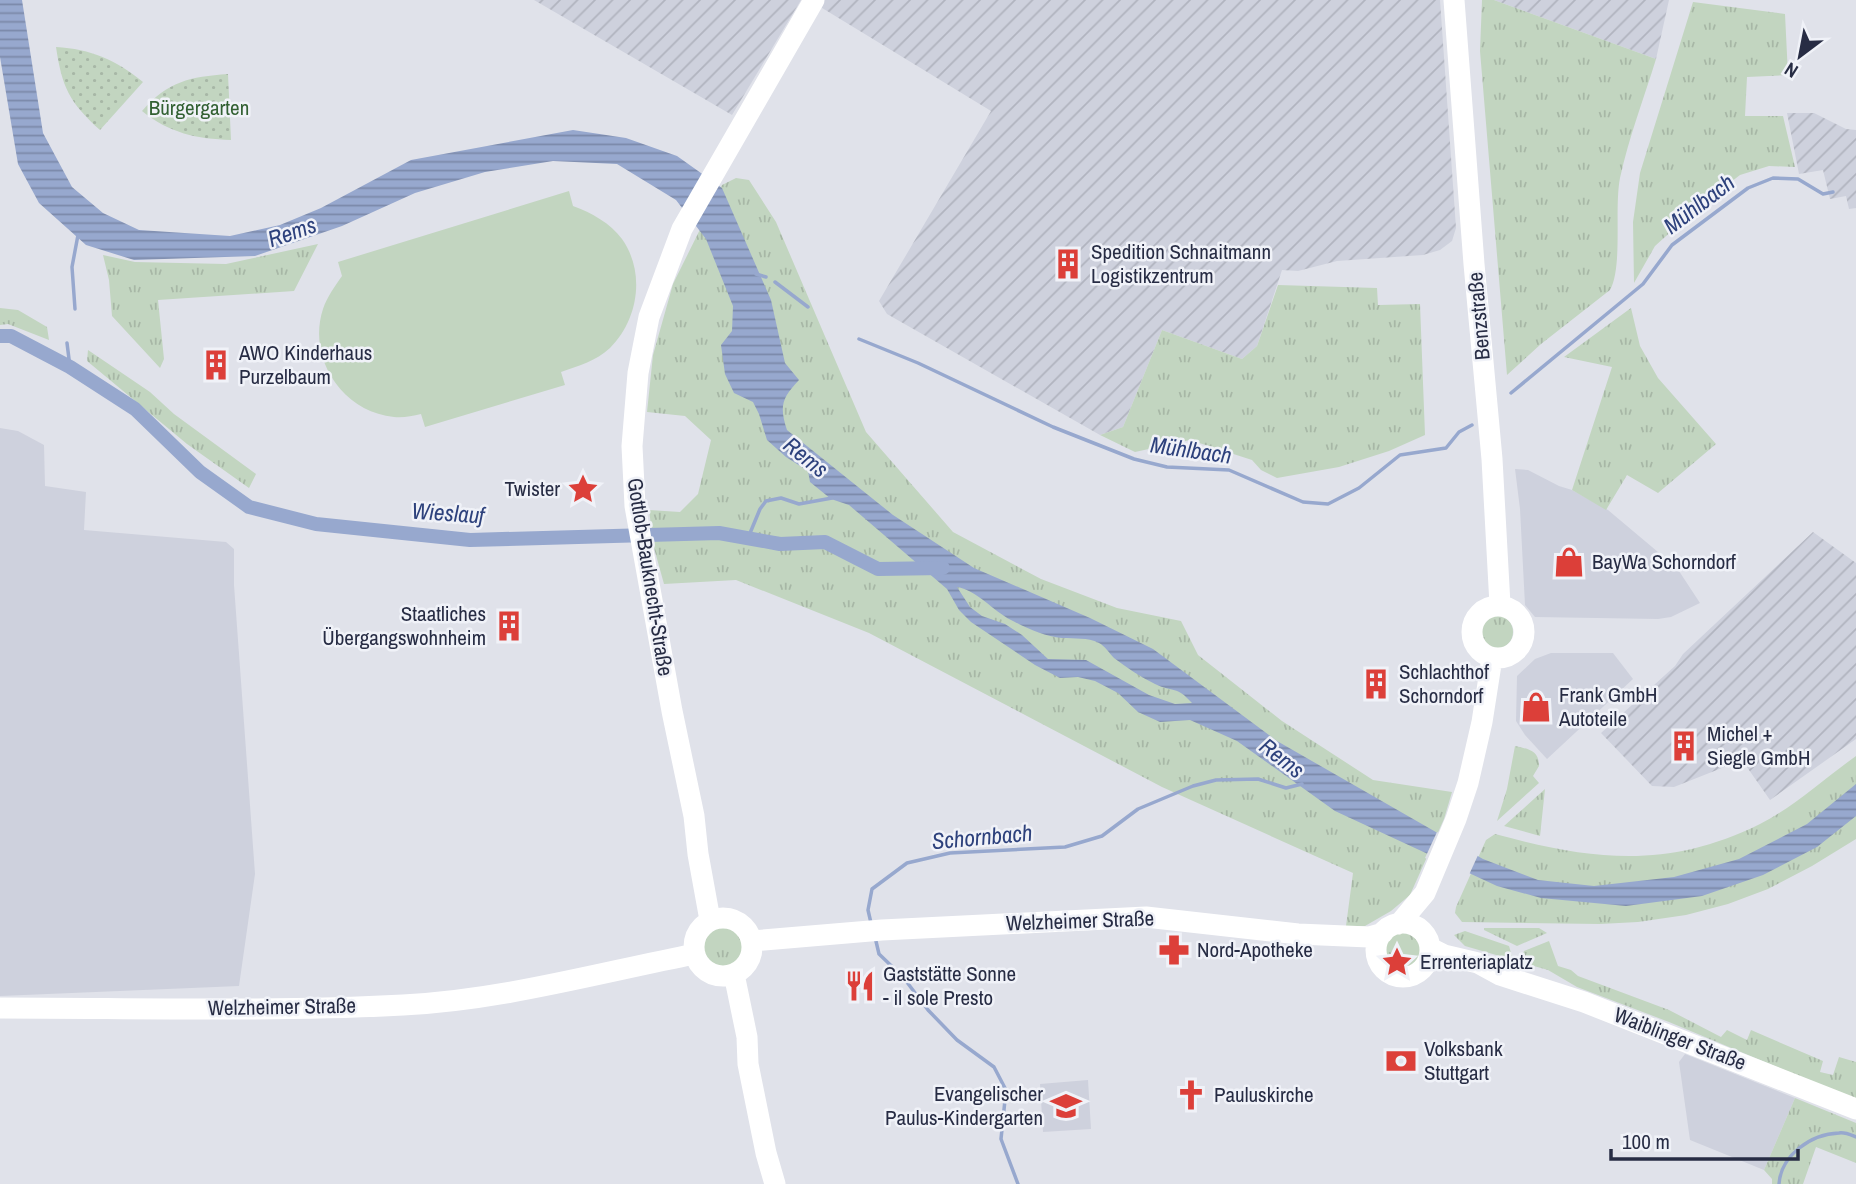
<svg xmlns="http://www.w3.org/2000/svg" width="1856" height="1184" viewBox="0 0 1856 1184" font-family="'Archivo Narrow',sans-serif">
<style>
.built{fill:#ced1dd}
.industrial{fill:url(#industrial-furrows)}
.grass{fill:url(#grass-tufts)}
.garden{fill:url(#garden-dots)}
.pitch{fill:#c2d5c0}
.water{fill:url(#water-rules);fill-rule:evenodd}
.pier{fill:#e0e2ea}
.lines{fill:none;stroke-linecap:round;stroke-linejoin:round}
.stream{stroke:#97a8ce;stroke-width:3.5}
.canal{stroke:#97a8ce;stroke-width:14}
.secondary{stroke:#fff;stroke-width:21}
.labels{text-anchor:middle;stroke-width:5;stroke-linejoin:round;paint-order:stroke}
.park-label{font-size:21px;fill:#336133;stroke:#f0f2f8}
.poi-label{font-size:21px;fill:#272c44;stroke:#f0f2f8;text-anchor:start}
.street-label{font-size:21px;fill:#272c44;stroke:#f0f2f8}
.water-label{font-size:23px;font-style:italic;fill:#2d417c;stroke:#f0f2f8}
</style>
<defs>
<pattern id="industrial-furrows" width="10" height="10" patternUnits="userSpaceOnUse" patternTransform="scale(1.75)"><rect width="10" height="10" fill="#ced1dd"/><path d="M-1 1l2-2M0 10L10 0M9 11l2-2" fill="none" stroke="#b1b4bf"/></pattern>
<pattern id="grass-tufts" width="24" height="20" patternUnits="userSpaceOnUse" patternTransform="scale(1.75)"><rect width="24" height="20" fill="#c2d5c0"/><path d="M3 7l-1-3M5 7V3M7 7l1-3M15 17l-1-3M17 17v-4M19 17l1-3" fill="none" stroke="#a7b7a6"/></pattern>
<pattern id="garden-dots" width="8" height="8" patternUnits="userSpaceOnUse" patternTransform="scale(1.75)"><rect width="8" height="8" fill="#c2d5c0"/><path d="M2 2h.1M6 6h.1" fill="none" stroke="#a7b7a6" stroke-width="1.8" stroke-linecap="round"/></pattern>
<pattern id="water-rules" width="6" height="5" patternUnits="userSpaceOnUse" patternTransform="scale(1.75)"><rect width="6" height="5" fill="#97a8ce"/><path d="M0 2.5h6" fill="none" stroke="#7b89a9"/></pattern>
</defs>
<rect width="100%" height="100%" fill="#e0e2ea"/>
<!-- built -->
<path class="built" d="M0,428L18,431L44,445L45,486L86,492L84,530L226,542L234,549V585L255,874L239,986L0,996Z
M1515,469L1528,470L1559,486L1572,490L1608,510L1677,568L1700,603L1671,617L1658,619L1535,617L1525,605L1520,509Z
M1551,653H1613L1633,679L1547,759L1525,735L1516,721L1517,676L1535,659Z
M1685,1054L1795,1098L1764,1170L1690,1140L1679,1062Z
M1088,1080L1091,1129L1043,1132L1040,1084Z"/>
<!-- industrial -->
<path class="industrial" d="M534,0H801L732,115Z
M809,0H1440L1456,228L1452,241L1440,250L1423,255L1337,261L1298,271L1282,270L1257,346L1242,359L1162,330L1123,427L1100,435L887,314L879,301L991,111Z
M1494,0H1669L1656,59Z
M1787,113H1814L1846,129L1856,130V208L1849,209L1846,196L1830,199L1823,170L1799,174Z
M1813,532L1856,563V739L1770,800L1742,760L1674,787L1652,786L1601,733L1675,666L1683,654Z"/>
<!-- grass -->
<path class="grass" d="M1482,0H1494L1656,59C1644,98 1629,137 1620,178C1614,209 1623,267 1610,290L1541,344L1507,375L1480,51Z
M1693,2L1785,14L1788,75L1747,77L1745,116H1783L1795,167L1769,166L1740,175L1696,209L1655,246L1634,283L1633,222L1640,173Z
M736,178L749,180L776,222L866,432L953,532L1041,579L1117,608L1181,621L1198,655L1282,721L1373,780L1452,792L1444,819L1410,895L1391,911L1365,926H1346L1353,873L1162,787L869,633L736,580L664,584L654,548L649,510L680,512L698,494L711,440L685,416L647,412L653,355L673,284L722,185Z
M318,244L294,291L158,300L164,359L160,368L112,316L109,280L103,255L135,262L226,264Z
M1278,285L1377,288L1378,305L1420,304L1425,435L1389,451L1339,467L1277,478L1261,470L1252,460L1190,440L1135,452L1100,435L1123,427L1162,330L1242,359L1257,346Z
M0,308L18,310L47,327L49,340L8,324L0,325Z
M1631,308L1640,346L1658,378L1716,444L1658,493L1627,475L1606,510L1572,490L1612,367L1564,357Z
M88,350L150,392L174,414L256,474L249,488L187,444L87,361Z
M1479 632a17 17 0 1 1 34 0a17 17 0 1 1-34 0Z
M1515,746C1528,749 1539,750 1539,766L1533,776L1539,783L1497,821L1507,789Z
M1856,756V839L1812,866L1768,889L1728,904L1686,915L1638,922L1600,924L1462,922L1455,913L1456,907L1486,840L1495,834C1592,860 1667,870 1760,824C1794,807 1825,778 1856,756Z
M1545,789L1540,836L1504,826Z
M702 946a21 21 0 1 1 42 0a21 21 0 1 1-42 0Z
M1484,928H1539L1547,933L1517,946L1484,930Z
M1383 950a20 20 0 1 1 40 0a20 20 0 1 1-40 0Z
M1465,931L1509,946L1512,956L1510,959L1465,946L1454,935Z
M1549,941L1558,966L1571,970L1578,976L1669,1010L1721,1037L1727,1030L1747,1040L1751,1030L1823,1061L1820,1072L1833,1075L1839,1057L1856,1062V1100L1669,1022L1577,987L1548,970L1520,962L1524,951Z
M1795,1098L1856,1123V1163L1816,1147L1803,1184H1772V1179L1764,1170Z"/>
<!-- garden -->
<path class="garden" d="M56,47C91,49 116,60 143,82L100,130C69,102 62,87 56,47Z
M228,74L231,140C197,139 169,133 142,111C168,81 190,77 228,74Z"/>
<!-- pitch -->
<path class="pitch" d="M569,191L573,206C592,213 610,223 622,239C646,273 638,320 610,348C596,361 578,366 561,372L565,385L425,427L421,414C412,416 403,418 394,417C342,412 307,358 323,309C327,297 335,286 342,276L338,262Z"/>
<!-- water -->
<path class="water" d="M0,0H22L43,133L72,187L103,213L139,230L230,236L280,225L321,208L411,160L573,130L626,138L677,156L722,188L771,300L785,363L799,380C782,398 779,406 787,430L893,515L974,568L1090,618L1153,649L1277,741L1483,859L1538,880L1594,886L1674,877L1739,859L1807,824L1856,784V816L1817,847L1763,875L1702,896L1626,906L1541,898L1497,886L1335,811L1237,741L1190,720L1160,722L1138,712L1118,693L1095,681L1078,677L1060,678L1035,665L971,622L959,610L947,589L849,505L831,499L810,482L808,471L786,457L767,440L759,414L753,402L734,393L725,374L721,345L732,331L733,306L706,239L676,200L617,164L553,161L485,172L415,193L342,226L255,256L134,260L86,245L39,203L18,164L0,57ZM957,587C977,590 993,611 1011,620C1026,628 1045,637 1062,638C1075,639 1087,637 1099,643C1105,646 1109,653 1114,658C1127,668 1141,677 1155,684C1174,693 1176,685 1192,703L1175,704L1149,695L1086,660L1048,659L1022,635L1005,624L982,616L970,607Z"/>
<!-- pier -->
<path class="pier" d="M1437,832L1479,853L1468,877L1425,858Z"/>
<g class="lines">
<!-- stream -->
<path class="stream" d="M756,274L766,277
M775,282L808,307
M75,309L72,267L78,235
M859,339L918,363L1053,427L1134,459L1167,467L1229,470L1303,502L1328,504L1359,488L1400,455L1446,448L1459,432L1472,425
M67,343L70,367
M1511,393L1643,284L1672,245L1748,188L1773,178L1798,179L1823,194L1833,192
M748,538L760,509L766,501L781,498L799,504L832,498
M871,923L868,910L872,889L907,863L950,853L1065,847L1102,836L1138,809L1193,786L1216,780L1258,779L1286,788L1302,784
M875,937L879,954L903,977L928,1010L957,1040L994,1067L1006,1090L1001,1139L1018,1184
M1779,1184C1781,1155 1811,1134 1839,1133C1845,1132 1851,1135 1856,1137"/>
<!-- canal -->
<path class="canal" d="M0,336H11L70,367L135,409L200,472L249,507L316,524L470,540L719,533L780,544L825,542L878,569L943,568"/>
<!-- secondary -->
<path class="secondary" d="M1454,0L1474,264L1492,459L1500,605
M1472 632a26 26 0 1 1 52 0a26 26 0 1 1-52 0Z
M694 947a29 29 0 1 1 58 0a29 29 0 1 1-58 0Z
M710,920L698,854L694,816L672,711L635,506L632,446L638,373L649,317L682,229L814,0
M1376 950a27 27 0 1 1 54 0a27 27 0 1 1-54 0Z
M1399,924L1425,893L1456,819L1468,783L1482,722L1492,658
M752,941L882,930L1146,917L1298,934L1369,937L1383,933
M1430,948L1444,955L1478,963L1500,975L1584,1002L1856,1109
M734,974L747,1037L748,1064L766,1153L775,1184
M0,1008C133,1008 270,1012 403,1005C502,1000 598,973 695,954"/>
</g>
<!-- icons -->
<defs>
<g id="building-bare" transform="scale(2.415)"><path d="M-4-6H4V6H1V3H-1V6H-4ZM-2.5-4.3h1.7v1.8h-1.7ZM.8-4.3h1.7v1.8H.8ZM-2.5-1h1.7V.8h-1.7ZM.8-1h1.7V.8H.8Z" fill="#dc3f39" stroke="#f0f2f8" stroke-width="2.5" paint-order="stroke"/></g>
<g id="sight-bare" transform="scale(2.415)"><path d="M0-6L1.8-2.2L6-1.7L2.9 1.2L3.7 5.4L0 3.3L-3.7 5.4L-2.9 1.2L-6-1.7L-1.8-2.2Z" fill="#dc3f39" stroke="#f0f2f8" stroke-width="2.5" paint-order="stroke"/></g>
<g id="shop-bare" transform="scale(2.415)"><path d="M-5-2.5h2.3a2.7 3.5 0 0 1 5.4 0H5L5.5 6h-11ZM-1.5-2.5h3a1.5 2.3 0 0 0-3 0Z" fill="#dc3f39" stroke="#f0f2f8" stroke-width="2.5" paint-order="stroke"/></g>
<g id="pharmacy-bare" transform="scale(2.415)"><path d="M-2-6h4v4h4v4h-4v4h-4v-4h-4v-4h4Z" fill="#dc3f39" stroke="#f0f2f8" stroke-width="2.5" paint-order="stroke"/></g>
<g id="restaurant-bare" transform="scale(2.415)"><path d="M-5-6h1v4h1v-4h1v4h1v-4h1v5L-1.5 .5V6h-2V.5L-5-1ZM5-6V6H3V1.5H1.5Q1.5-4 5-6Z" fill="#dc3f39" stroke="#f0f2f8" stroke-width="2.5" paint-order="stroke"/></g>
<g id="bank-bare" transform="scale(2.415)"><path d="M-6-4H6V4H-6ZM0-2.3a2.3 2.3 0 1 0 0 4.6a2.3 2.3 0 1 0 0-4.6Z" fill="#dc3f39" stroke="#f0f2f8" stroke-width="2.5" paint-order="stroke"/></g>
<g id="church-bare" transform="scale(2.415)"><path d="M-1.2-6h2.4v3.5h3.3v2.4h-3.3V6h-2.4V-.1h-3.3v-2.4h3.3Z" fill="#dc3f39" stroke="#f0f2f8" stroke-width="2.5" paint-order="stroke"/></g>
<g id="school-bare" transform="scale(2.415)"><path d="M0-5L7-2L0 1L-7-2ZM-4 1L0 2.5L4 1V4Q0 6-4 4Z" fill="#dc3f39" stroke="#f0f2f8" stroke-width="2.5" paint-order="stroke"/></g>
</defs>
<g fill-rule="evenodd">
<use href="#building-bare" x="1068" y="264"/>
<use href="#building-bare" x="216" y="365"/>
<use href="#sight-bare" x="583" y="489"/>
<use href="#shop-bare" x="1569" y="562"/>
<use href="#building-bare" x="509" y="626"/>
<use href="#building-bare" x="1376" y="684"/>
<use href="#shop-bare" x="1536" y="707"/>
<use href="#building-bare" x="1684" y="746"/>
<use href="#pharmacy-bare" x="1174" y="950"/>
<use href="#sight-bare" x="1397" y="962"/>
<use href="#restaurant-bare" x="860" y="986"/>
<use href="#bank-bare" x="1401" y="1061"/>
<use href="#church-bare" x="1191" y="1095"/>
<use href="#school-bare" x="1066" y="1106"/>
</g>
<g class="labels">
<!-- park labels -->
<g class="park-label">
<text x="199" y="115">Bürgergarten</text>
</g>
<!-- poi labels -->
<g class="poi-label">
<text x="1091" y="259">Spedition Schnaitmann<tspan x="1091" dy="24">Logistikzentrum</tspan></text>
<text x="239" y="360">AWO Kinderhaus<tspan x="239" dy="24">Purzelbaum</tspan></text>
<text x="560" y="496" text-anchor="end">Twister</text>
<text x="1592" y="569">BayWa Schorndorf</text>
<text x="486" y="621" text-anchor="end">Staatliches<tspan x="486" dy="24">Übergangswohnheim</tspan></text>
<text x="1399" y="679">Schlachthof<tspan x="1399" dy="24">Schorndorf</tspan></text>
<text x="1559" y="702">Frank GmbH<tspan x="1559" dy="24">Autoteile</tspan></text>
<text x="1707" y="741">Michel +<tspan x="1707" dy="24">Siegle GmbH</tspan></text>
<text x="1197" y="957">Nord-Apotheke</text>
<text x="1420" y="969">Errenteriaplatz</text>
<text x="883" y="981">Gaststätte Sonne<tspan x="883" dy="24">- il sole Presto</tspan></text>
<text x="1424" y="1056">Volksbank<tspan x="1424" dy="24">Stuttgart</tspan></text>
<text x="1043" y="1101" text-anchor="end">Evangelischer<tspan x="1043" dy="24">Paulus-Kindergarten</tspan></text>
<text x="1214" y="1102">Pauluskirche</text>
</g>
<!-- street labels -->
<g class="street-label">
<text transform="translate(1479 316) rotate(-95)" y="7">Benzstraße</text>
<text transform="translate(650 577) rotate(81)" y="7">Gottlob-Bauknecht-Straße</text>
<text transform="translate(1080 921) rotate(-2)" y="7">Welzheimer Straße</text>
<text transform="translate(282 1007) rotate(-1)" y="7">Welzheimer Straße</text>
<text transform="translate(1680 1039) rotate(21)" y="7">Waiblinger Straße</text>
</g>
<!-- water labels -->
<g class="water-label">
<text transform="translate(1699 204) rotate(-37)" y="8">Mühlbach</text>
<text transform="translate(292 232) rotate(-19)" y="8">Rems</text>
<text transform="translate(1191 450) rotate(8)" y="8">Mühlbach</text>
<text transform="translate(806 457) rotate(39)" y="8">Rems</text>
<text transform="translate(448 513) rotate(4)" y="8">Wieslauf</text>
<text transform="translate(1282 758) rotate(38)" y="8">Rems</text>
<text transform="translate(982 837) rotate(-5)" y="8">Schornbach</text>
</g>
</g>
<!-- north arrow -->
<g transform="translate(1800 56) rotate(212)" stroke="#f0f2f8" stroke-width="5" paint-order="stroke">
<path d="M0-5L12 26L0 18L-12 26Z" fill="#272c44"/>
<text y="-10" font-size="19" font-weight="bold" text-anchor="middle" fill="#272c44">N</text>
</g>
<!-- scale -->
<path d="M1611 1149v10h187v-10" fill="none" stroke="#272c44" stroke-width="3.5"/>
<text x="1622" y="1149" font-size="21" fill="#272c44" stroke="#f0f2f8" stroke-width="5" paint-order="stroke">100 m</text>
</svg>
